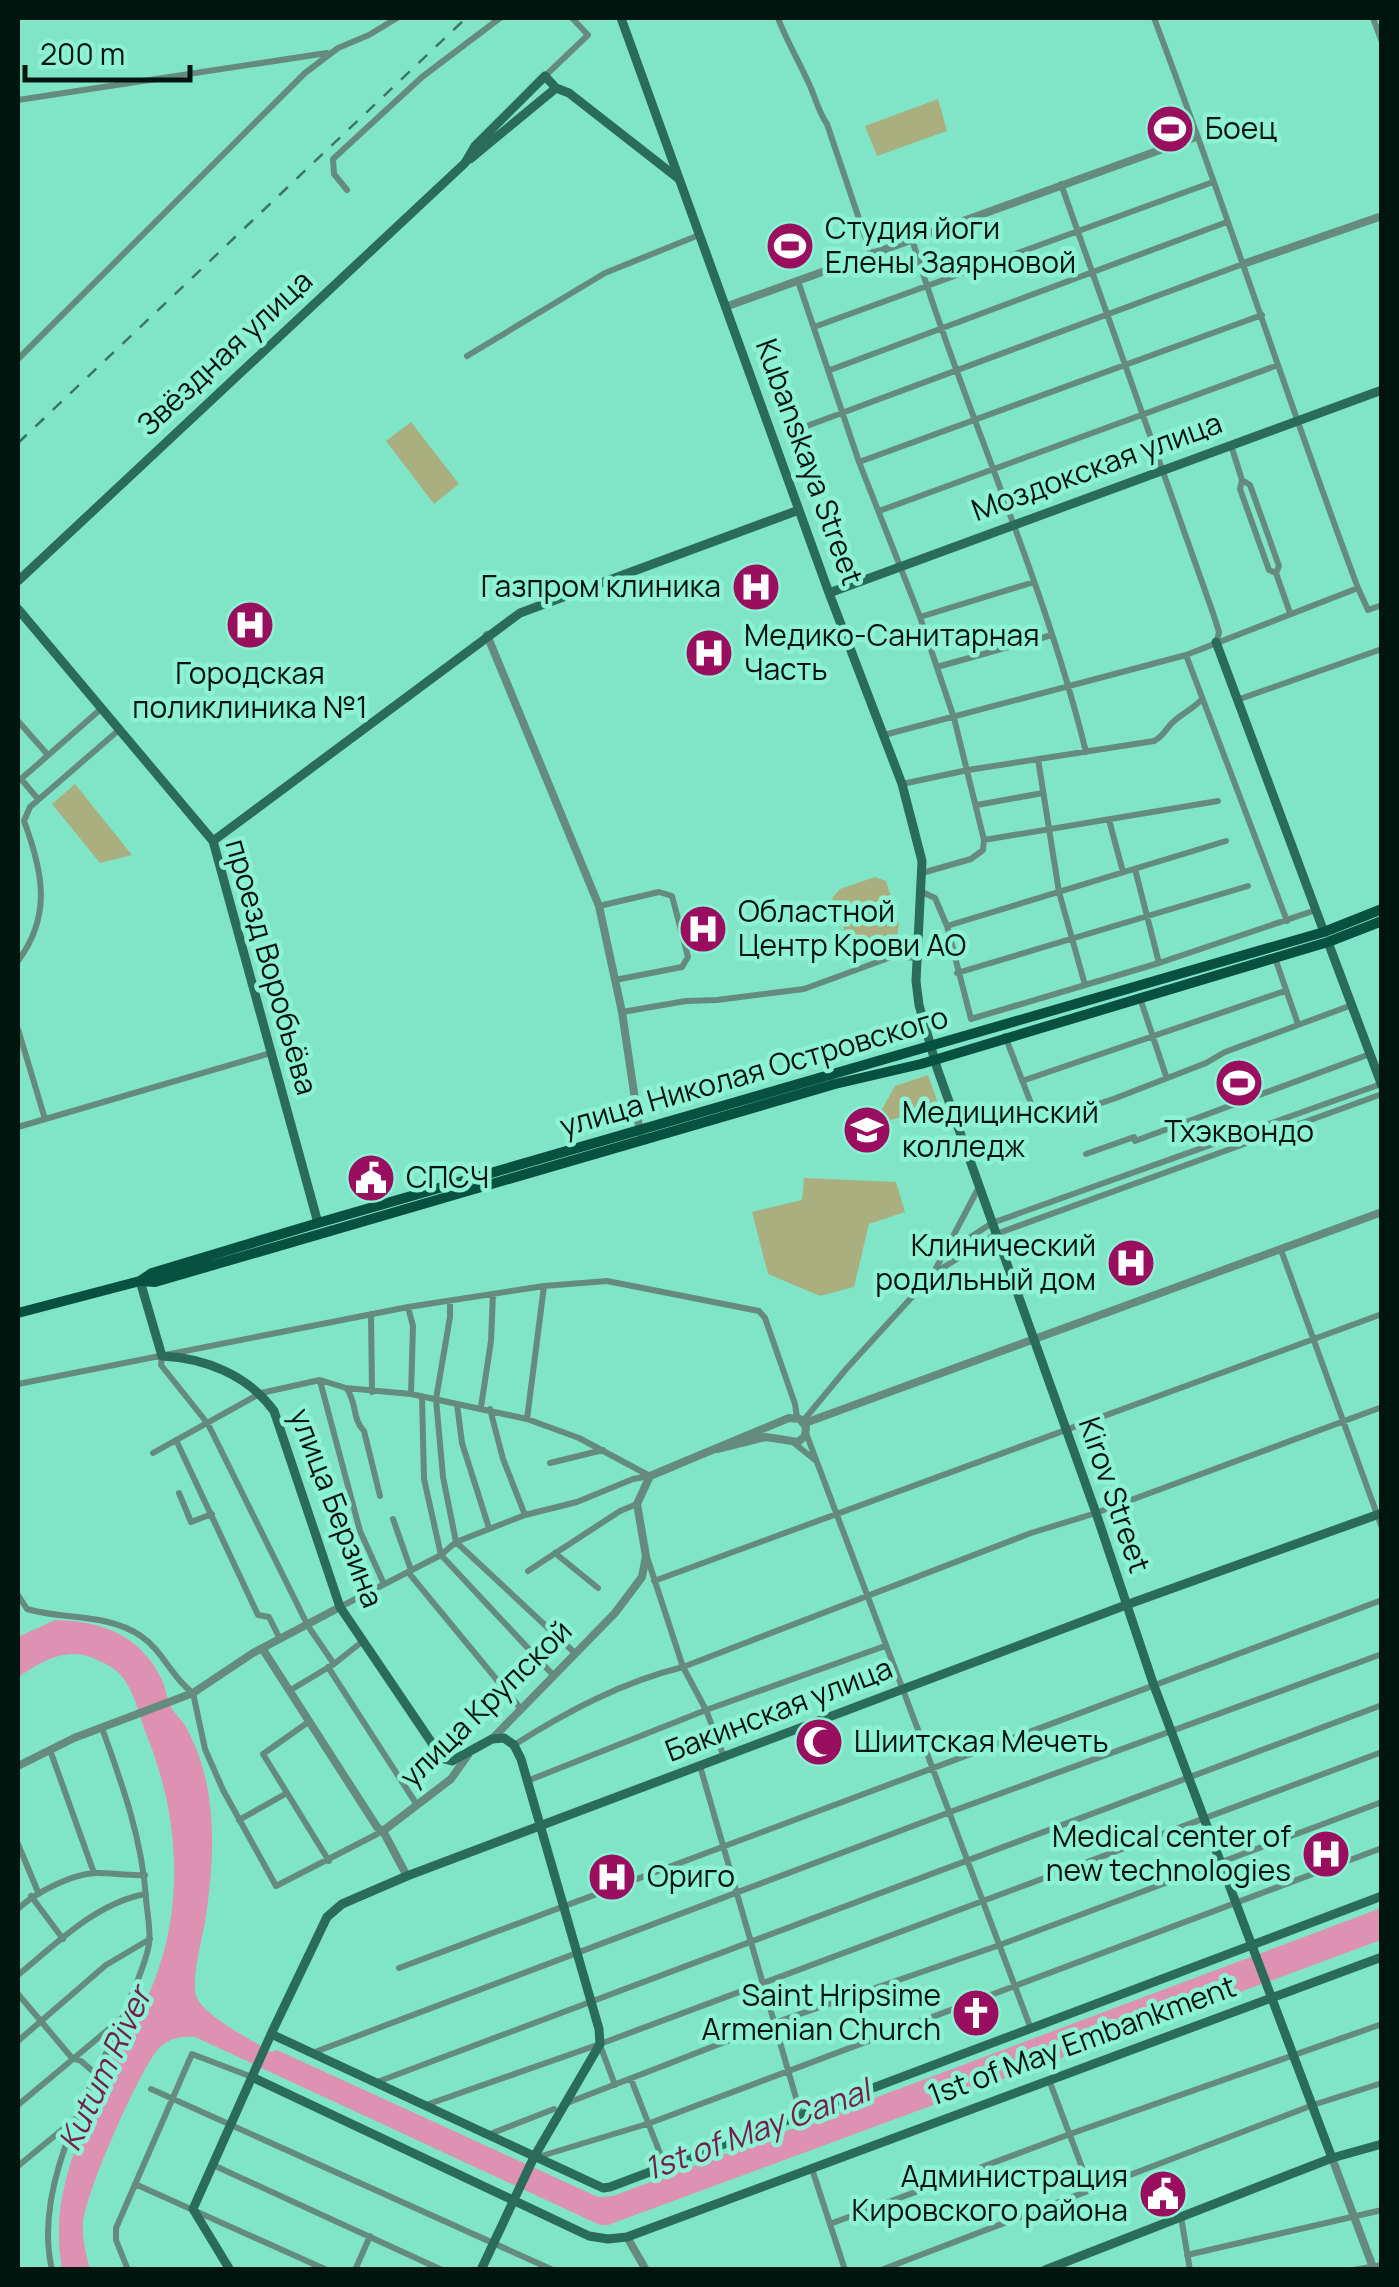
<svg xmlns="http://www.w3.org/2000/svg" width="1399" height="2287" viewBox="0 0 1399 2287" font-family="Manrope,sans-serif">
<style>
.green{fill:#aaaf80}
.water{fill:#dd92b2}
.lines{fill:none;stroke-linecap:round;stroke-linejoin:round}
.minor{stroke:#658b7f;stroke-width:6}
.tertiary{stroke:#658b7f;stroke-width:8}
.secondary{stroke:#2b6b59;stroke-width:9}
.primary{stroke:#085040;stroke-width:10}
.rail{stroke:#3c7564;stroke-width:2.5;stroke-dasharray:12 12;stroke-linecap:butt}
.labels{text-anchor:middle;stroke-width:9;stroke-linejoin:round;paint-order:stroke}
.poi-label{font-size:30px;fill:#01150f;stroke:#8df2d4;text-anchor:start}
.street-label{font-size:30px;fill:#01150f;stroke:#8df2d4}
.water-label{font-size:32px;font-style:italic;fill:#741e4b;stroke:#8df2d4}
</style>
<rect width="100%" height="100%" fill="#80e5c7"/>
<!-- green -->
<path class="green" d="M938,99L947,131L877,156L865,126Z
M411,422L459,484L434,504L386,441Z
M75,784L132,855L100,863L52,804Z
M875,877L886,881L899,924L897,936L886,943L875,941L869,949L854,948L849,942L832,898L840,889Z
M928,1075L939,1106L873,1125L895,1086Z
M804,1178L896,1182L905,1212L869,1224L854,1287L820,1296L768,1274L752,1212L802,1200Z"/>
<!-- water -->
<path class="water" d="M55,1620C102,1621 141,1635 162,1680C166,1689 167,1700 172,1709C176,1715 182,1720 186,1727C219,1787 215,1857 205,1922C202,1939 190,1984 197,1998C206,2017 252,2040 271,2052L277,2050L598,2197L613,2196L1381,1908V1940L608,2225H600L195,2037C181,2036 169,2038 159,2048C140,2068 84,2196 83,2224C82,2238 86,2256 90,2269H62C52,2213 67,2167 88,2116C96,2097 102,2077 112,2060C126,2033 144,2008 155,1979C185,1900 178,1813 147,1736C138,1714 134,1684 114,1669C75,1643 53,1654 18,1677V1637Z"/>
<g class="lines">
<!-- minor -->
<path class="minor" d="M778,18C787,42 800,63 810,86C816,99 818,111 827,124L871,254
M1154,18C1226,207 1287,399 1358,588L1368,610L1382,605
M1373,18L1382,42
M545,76L588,35L572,18
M18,100L327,53
M1061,184L1213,613L1219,632L1217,641
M347,190L334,174L333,159L422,77L500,18
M912,239C965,412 1043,577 1086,752
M798,281L859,462L920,617L954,718L984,840
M814,327L1213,182
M467,356L605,273L699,235
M18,359L305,73L338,48L369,35L397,18
M830,370L1227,222
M788,433L1243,264
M1231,445L1242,480L1250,485L1279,566L1276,573
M859,462L1262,315
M1242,480L1240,489L1269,570L1276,573L1290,613
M879,511L1278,365
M920,617L1034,582
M1186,655L1287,921
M937,667L1052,635
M1237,700L1382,649
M18,721L48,755
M884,735L1186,655L1358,588
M1038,759L1059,892L1085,985
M902,784L968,770L1154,741C1165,735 1165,729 1173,722C1183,713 1193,709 1202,699
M38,799L21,779L102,708
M977,805L1043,793
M1109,820L1123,872
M1135,869L1159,963
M922,873L971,859L983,850L984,840L1218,801
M922,892L935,898L947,926L971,1019L1159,963L1316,910
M599,906L659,892L672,896L688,957L682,967L615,980
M947,926L1226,841
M1275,958L1298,1024
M18,961C52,915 43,872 24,821L30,807L120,729
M957,973L1248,886
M1140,998L1166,1076
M622,1012L686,1001L717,1000L804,989L894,956L916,958
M18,1029L45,1119
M1005,1036L1039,1124L1116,1098L1206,1063L1225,1052L1352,1005
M1022,1081L1285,991
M18,1127L271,1053
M1135,1141L1370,1054
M1086,1154L1134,1137
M1281,1250L1382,1528
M940,1257L992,1223L1381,1084
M933,1274L996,1234L1382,1094
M450,1301V1317L436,1399L443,1477L456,1542L576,1654
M408,1307L413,1326L411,1394
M371,1314L372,1392
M162,1356L161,1365L208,1424L308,1626L334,1664
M320,1381L360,1531L384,1584
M18,1384L408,1307L544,1286L607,1281L759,1311L765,1318L795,1404L797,1417
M347,1389C357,1403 352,1419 364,1431L380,1496
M422,1397L424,1479L441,1555L554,1676
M457,1404L462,1443L489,1528
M481,1407L491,1341L493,1294
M490,1409L503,1459L525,1515
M527,1419L544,1286
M803,1421L847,1368L933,1274L979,1187
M806,1433L1031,2029
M176,1440L258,1615L269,1617L280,1639
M794,1443L815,1460
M153,1453L261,1393L320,1380L346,1388L411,1394L527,1419L579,1438L650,1476
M550,1463L603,1450
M179,1493L191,1522L212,1514
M393,1519L411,1570
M555,1553L598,1588
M647,1557L683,1667L706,1710L724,1757
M528,1571L620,1511L637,1504
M408,1572L521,1709
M654,1581L1382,1314
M18,1595L27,1609C64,1620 107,1613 141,1636C163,1651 172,1678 193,1693L205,1749L223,1790L276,1886L383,1831
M340,1607L441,1555L456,1542L525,1515L577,1502L633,1479L649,1476
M328,1667L417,1805
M289,1691L334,1664L363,1641
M307,1723L263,1754L329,1861
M514,1745C566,1712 622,1682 683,1667L1031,1533L1096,1513L1382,1407
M50,1750L94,1873
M700,1766L801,2115
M527,1781L706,1710L885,1646
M239,1820L287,1793
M18,1844L38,1892
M31,1896L63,1939
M18,1909C34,1893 74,1873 97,1873C113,1873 129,1876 145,1875
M399,1968L1382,1600
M18,1975C55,1945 97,1902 146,1894
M18,1994L72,2058L81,2061L97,2075
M18,2041L106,1965L150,1939
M600,2045L615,2085
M315,2052L950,1812L1382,1654
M631,2079L665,2166
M1049,2080L1091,2191
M377,2082L1382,1705
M151,2089L553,2270
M567,2103L774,2023L997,1946L1382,1802
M18,2105L122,2018
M426,2105L600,2044L1382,1752
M490,2134L554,2109
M538,2157L650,2123L1382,1848
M213,2165L442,2270
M18,2166L75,2119
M814,2166L813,2172L845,2270
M135,2184L327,2270
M1181,2217L1190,2270
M830,2224L1070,2134L1382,2024
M1187,2255L1382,2210
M52,2270C31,2180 97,2082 129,2002C136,1983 146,1963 149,1944C151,1929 147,1913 146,1898C142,1838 122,1784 102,1728
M128,2270L116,2240V2228L192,2054L252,2077
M355,2270L370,2236
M881,2270L1313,2105L1382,2083
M1354,2270L1382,2265"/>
<!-- tertiary -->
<path class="tertiary" d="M1243,264L1382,216
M725,307L1196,137
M487,635L599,906L622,1012L640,1133
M805,1423L1382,1212
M262,1648L377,1827L383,1831L407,1876
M492,1739L615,1613L642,1577L646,1556L637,1504L650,1476L789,1418L800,1419L806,1427L805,1436L798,1442L766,1437L717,1449
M18,1766L74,1738L193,1693L253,1653L340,1607
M383,1831L451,1779L468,1755
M1332,2158L1374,2270
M627,2237L646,2270"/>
<!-- secondary -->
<path class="secondary" d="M621,18L829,593L902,784L922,861L916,981L919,1005L937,1068L1096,1513L1153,1683L1332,2158
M470,159L556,88
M18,581L465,163L475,146L545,76L556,88L569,93L679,179
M829,593L1382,390
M18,609L213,841L318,1223
M1216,642L1324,932
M213,841L520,613L799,510
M1328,942L1382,1086
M140,1281L162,1356C205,1358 248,1375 274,1411L340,1607L438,1752L444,1759L452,1761L492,1739L504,1738L514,1745L521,1759L599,2029L600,2044L534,2157L481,2270
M271,2034L603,2188L610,2187L1382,1896
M252,2077L589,2236L608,2239L627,2237L1382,1957
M230,2270L193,2209L272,2032L327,1917L342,1904L407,1876L1126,1605L1382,1513
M1045,2270L1332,2158L1382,2144"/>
<!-- primary -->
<path class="primary" d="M141,1281L155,1282L835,1084L921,1064L1328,942L1382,921
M18,1313L140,1281L152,1273L318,1223L1324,932L1382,909"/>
<!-- rail -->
<path class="rail" d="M18,443L466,18"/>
</g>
<!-- icons -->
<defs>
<g id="stadium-disc" transform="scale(2.5)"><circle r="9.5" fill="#9a0e60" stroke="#8df2d4"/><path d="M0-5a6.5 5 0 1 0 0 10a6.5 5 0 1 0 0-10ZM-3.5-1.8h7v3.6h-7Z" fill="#fff"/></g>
<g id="hospital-disc" transform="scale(2.5)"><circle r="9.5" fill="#9a0e60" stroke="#8df2d4"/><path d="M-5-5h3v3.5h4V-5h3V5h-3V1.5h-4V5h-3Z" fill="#fff"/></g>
<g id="university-disc" transform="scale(2.5)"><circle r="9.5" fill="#9a0e60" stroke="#8df2d4"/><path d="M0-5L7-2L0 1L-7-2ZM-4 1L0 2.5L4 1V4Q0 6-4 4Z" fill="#fff"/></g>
<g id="civic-disc" transform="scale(2.5)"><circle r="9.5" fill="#9a0e60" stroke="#8df2d4"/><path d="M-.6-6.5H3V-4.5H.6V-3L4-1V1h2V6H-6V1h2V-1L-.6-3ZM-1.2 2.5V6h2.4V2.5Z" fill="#fff"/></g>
<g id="mosque-disc" transform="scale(2.5)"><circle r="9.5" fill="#9a0e60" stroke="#8df2d4"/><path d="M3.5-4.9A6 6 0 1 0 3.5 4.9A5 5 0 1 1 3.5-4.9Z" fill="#fff"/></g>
<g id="church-disc" transform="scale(2.5)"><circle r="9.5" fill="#9a0e60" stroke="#8df2d4"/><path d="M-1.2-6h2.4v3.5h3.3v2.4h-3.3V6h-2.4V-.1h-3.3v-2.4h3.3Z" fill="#fff"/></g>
</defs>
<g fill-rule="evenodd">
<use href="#stadium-disc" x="1170" y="129"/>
<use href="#stadium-disc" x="790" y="246"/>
<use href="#hospital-disc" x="756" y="587"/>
<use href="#hospital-disc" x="250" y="625"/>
<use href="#hospital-disc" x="709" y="653"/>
<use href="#hospital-disc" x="703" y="929"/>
<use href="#stadium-disc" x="1239" y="1083"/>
<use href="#university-disc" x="867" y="1130"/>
<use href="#civic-disc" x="371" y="1178"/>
<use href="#hospital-disc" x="1131" y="1263"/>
<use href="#mosque-disc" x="819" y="1742"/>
<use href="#hospital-disc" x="1326" y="1854"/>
<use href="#hospital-disc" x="612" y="1877"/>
<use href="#church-disc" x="976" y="2013"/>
<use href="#civic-disc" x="1163" y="2194"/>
</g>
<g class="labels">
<!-- poi labels -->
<g class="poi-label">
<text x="1205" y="139">Боец</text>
<text x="825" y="239">Студия йоги<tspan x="825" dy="34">Елены Заярновой</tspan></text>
<text x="721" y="597" text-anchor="end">Газпром клиника</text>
<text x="744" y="646">Медико-Санитарная<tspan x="744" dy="34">Часть</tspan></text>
<text x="250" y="684" text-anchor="middle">Городская<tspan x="250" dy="34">поликлиника №1</tspan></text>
<text x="738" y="922">Областной<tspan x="738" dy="34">Центр Крови АО</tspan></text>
<text x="902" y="1123">Медицинский<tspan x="902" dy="34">колледж</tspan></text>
<text x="1239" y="1142" text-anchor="middle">Тхэквондо</text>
<text x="406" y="1188">СПСЧ</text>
<text x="1096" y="1256" text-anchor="end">Клинический<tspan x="1096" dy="34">родильный дом</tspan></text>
<text x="854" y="1752">Шиитская Мечеть</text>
<text x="1291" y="1847" text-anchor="end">Medical center of<tspan x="1291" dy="34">new technologies</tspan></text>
<text x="647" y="1887">Ориго</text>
<text x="941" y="2006" text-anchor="end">Saint Hripsime<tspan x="941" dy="34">Armenian Church</tspan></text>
<text x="1128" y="2187" text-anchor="end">Администрация<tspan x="1128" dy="34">Кировского района</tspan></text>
</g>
<!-- street labels -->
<g class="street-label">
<text transform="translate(225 353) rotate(-43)" y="10">Звёздная улица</text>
<text transform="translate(809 462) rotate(70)" y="10">Kubanskaya Street</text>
<text transform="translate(1097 467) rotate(-20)" y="10">Моздокская улица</text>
<text transform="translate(271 967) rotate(74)" y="10">проезд Воробьёва</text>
<text transform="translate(754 1072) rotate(-16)" y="10">улица Николая Островского</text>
<text transform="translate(1114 1495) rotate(71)" y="10">Kirov Street</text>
<text transform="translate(336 1508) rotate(69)" y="10">улица Берзина</text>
<text transform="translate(486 1704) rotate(-44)" y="10">улица Крупской</text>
<text transform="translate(779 1710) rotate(-21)" y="10">Бакинская улица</text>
<text transform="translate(1082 2041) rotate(-20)" y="10">1st of May Embankment</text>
</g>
<!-- water labels -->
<g class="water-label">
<text transform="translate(105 2069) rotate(-65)" y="11">Kutum River</text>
<text transform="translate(757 2130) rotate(-20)" y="11">1st of May Canal</text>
</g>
</g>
<!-- border -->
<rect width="1399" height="2287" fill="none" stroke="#01150f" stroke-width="40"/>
<!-- scale -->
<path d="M25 65v15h165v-15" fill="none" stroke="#01150f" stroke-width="5"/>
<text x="40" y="65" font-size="30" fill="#01150f" stroke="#8df2d4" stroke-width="8" paint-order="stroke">200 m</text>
</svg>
